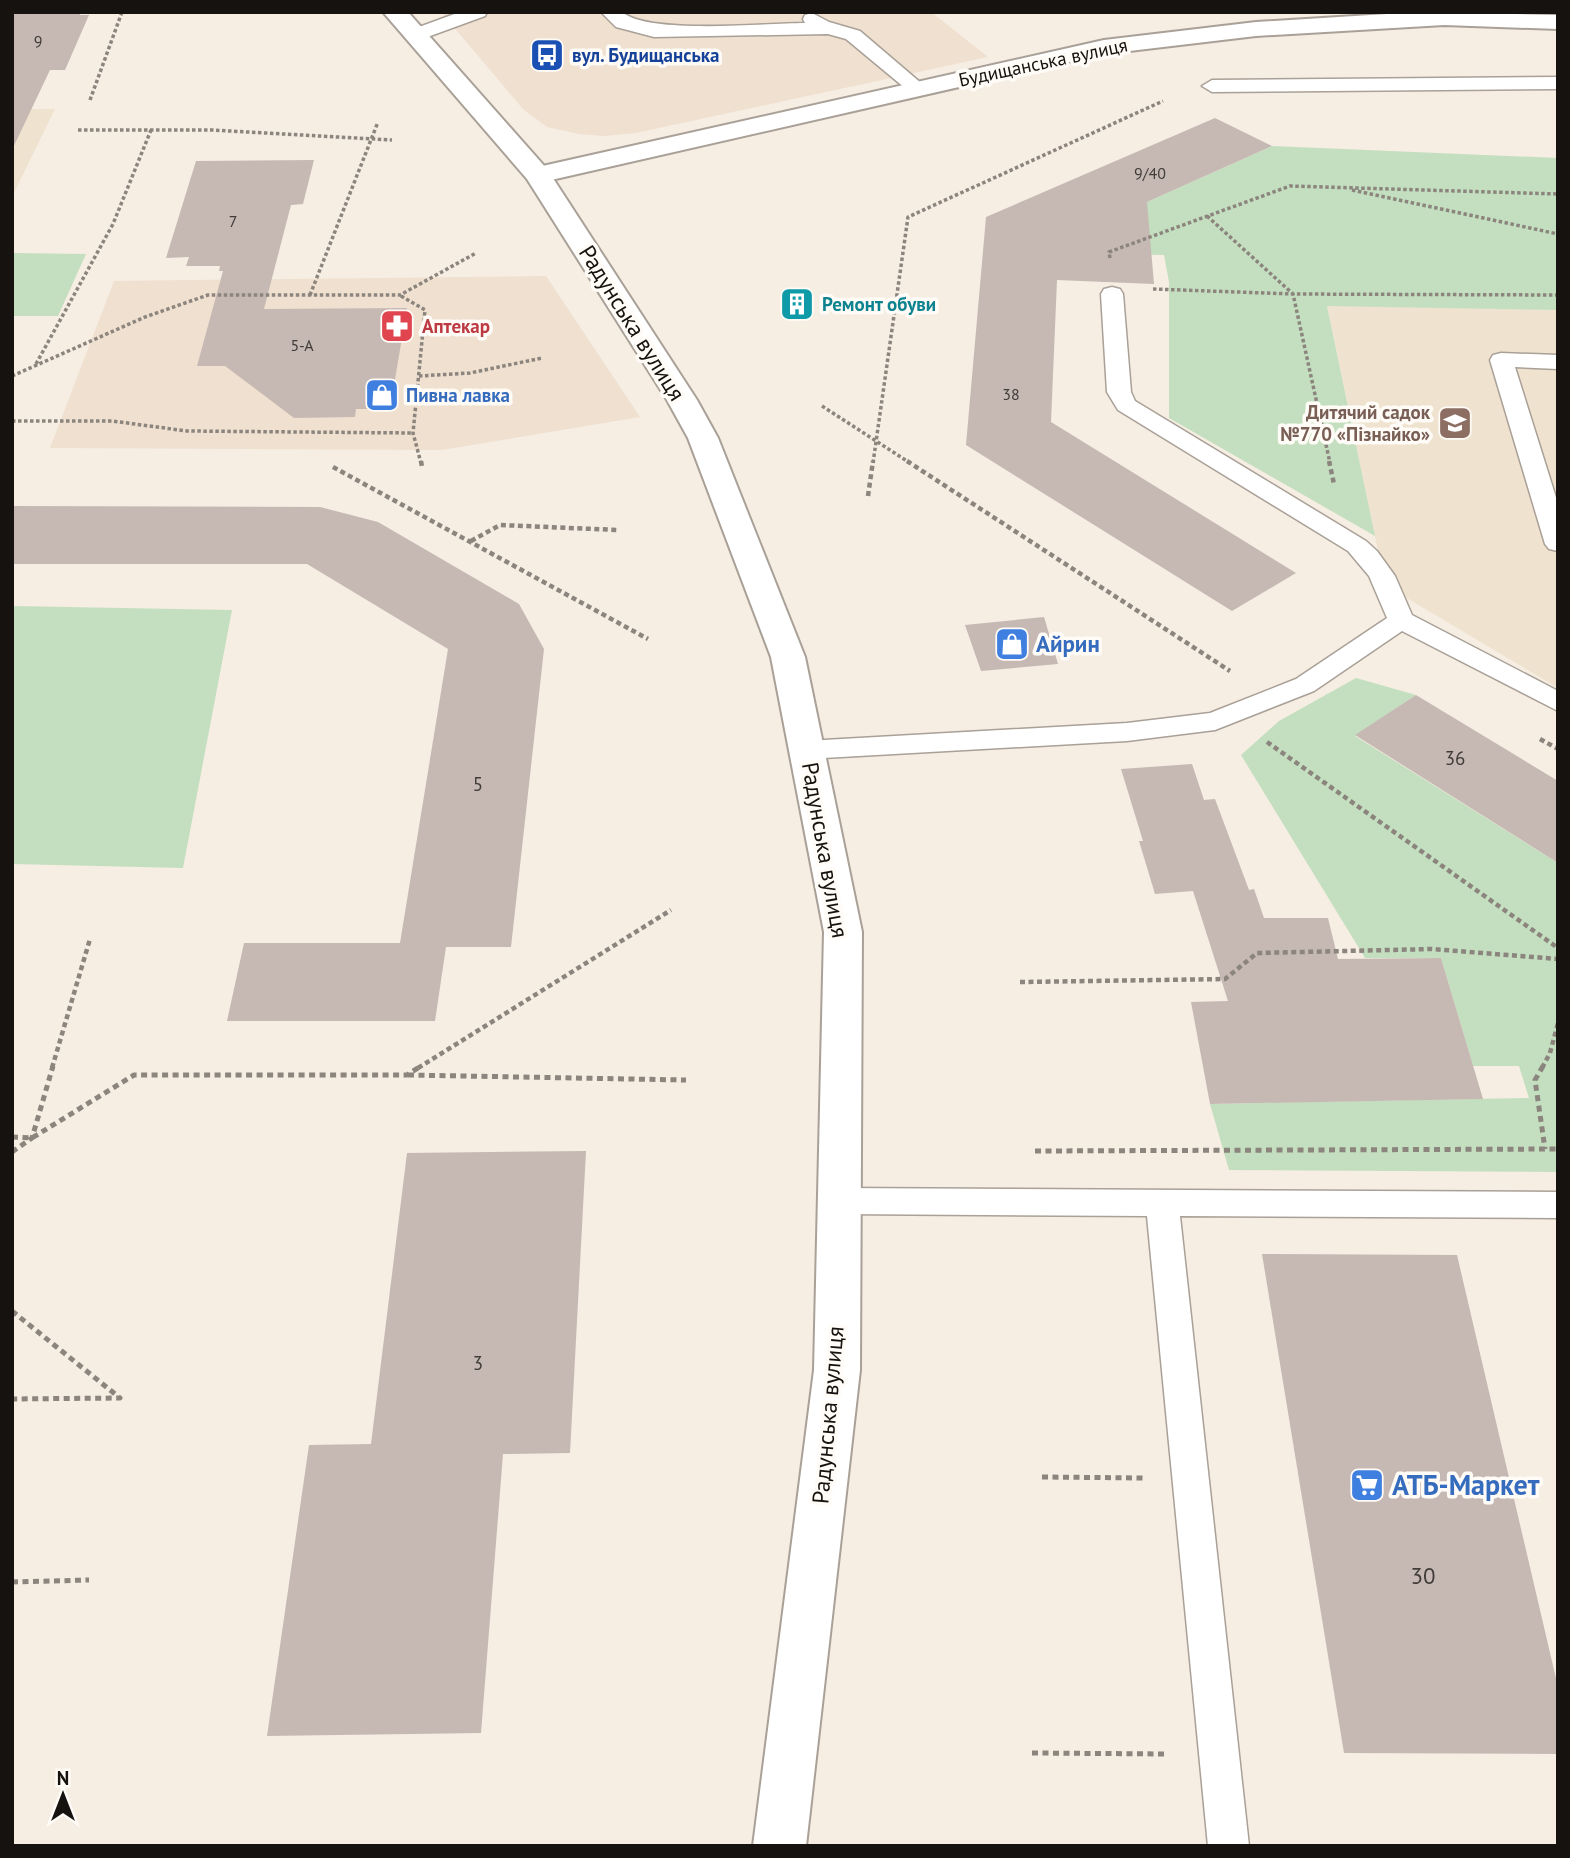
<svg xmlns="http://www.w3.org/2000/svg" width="1570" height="1858" viewBox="0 0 1570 1858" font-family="'PT Sans',sans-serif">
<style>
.built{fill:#efe0d0}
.education{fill:#efe3cf}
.green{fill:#c4dfbf}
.building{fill:#c6b9b4}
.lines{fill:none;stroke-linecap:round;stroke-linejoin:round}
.service-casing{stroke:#a9a097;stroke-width:3}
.minor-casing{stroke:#a9a097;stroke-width:4}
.secondary-casing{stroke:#a9a097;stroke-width:4}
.path-far2{stroke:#8b857e;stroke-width:3.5;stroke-dasharray:3.5 2.5;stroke-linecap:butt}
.path-far1{stroke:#8b857e;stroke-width:4.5;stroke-dasharray:5 3.5;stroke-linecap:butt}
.path{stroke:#8b857e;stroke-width:5;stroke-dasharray:6 4.5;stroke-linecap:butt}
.service{fill:#fff;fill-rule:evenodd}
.minor{fill:#fff;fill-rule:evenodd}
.secondary{fill:#fff;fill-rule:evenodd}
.labels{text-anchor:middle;stroke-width:7;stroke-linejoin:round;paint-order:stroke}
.far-number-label{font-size:16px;fill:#413c38}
.far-transit-label{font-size:19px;font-weight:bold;fill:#164399;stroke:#fffbf7;text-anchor:start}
.far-street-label{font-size:19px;fill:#15120f;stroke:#fffbf7}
.far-culture-label{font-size:19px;font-weight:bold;fill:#0d838f;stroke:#fffbf7;text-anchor:start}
.far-health-label{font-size:19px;font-weight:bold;fill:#be3a42;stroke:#fffbf7;text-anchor:start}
.far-shop-label{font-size:19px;font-weight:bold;fill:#366cbe;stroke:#fffbf7;text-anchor:start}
.far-education-label{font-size:19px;font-weight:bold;fill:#785e54;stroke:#fffbf7;text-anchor:end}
.number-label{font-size:19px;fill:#413c38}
.street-label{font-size:23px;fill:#15120f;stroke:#fffbf7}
.shop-label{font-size:23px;font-weight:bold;fill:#366cbe;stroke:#fffbf7;text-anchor:start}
.near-number-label{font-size:23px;fill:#413c38}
.near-shop-label{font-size:28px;font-weight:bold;fill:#366cbe;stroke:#fffbf7;text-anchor:start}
</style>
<rect width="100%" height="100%" fill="#f6ede3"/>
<!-- built -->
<path class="built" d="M441,12H931L988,57L636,133L604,136L579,134L547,127L523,109Z
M546,276L640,417L442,450L50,448L114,281Z"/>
<!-- education -->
<path class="education" d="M12,109H55L12,197Z
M1327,305L1558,310V688L1385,585Z"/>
<!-- green -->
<path class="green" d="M1272,146L1558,158V310L1327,306L1375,536L1169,418V282L1164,255L1102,254L1058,242Z
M12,253L86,254L58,316H12Z
M12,606L232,610L183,868L12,864Z
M1356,678L1416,695L1355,736L1558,863V1172L1229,1170L1210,1104L1529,1098L1519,1066H1473L1441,958H1365L1241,755L1279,721Z"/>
<!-- building -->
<path class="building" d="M12,12H81L80,15H89L65,70H50L12,150Z
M1215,118L1272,146L1147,202L1154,284L1057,280L1051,422L1296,573L1232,611L966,445L986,217Z
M314,160L303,204L291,205L264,309L407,308L390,409H356L355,417L294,418L225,366H197L223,271H219L220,266H186L189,257L166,258L196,161Z
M12,506L320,507L378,522L519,604L544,649L511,947H446L435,1021H227L244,943H400L448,649L307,564H12Z
M1044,617L1058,664L981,671L965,625Z
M1416,695L1558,781V863L1355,735Z
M1192,764L1204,800L1215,799L1249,890L1254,889L1264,918H1328L1338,959L1441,958L1483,1099L1210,1104L1191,1002L1228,1001L1193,891L1155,894L1139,841H1143L1121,769Z
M586,1151L570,1453L503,1454L481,1733L267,1736L309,1445L371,1444L407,1153Z
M1262,1254L1457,1255L1558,1687V1754L1344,1753Z"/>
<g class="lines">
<!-- service casing -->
<g class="service-casing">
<path id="service" d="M460,12H487L485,16L422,39L415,41L406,35L408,31Z
M601,12H622C649,35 766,23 805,23L803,19L805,15L812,13L829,22L860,31L928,89L918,95L911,93L846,39L828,34L654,37L616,27Z
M1558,77V89L1212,92L1202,86L1212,80Z
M1112,287L1120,289L1123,294L1131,392L1135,401L1366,541L1377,551L1395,576L1412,615L1558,691V711L1402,631L1314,691L1215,730L1127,741L806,759L796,756L792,750L796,744L806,741L1127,723L1210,713L1296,679L1387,618L1369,576L1348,551L1118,410L1107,392L1101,294L1104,289Z
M1501,353L1558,355V369L1515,367L1558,504V551L1549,549L1545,544L1490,360L1493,355Z
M839,1188L1558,1192V1218L1180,1216L1249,1846H1208L1147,1216L839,1214L827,1210L822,1201L827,1192Z"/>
</g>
<!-- minor casing -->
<g class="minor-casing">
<path id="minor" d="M1419,12L1558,15V29L1444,25L1256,36L1104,54L538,183L529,181L525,175L529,169L538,167L1104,40L1256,22Z"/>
</g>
<!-- secondary casing -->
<g class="secondary-casing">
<path id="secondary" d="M383,12H408L547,169L697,400L718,438L805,657L862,932L860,1370L806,1846H753L814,1370L824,932L771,657L688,438L667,400L527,179Z"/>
</g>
<!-- path-far2 -->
<path class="path-far2" d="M90,100L122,12
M78,130H212L392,140
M1352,190L1558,234
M1207,216L1293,294L1330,463
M1110,258L1109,252L1290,186L1558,194
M1153,289L1293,294L1558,295
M310,295L378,122
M401,296L425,310L413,433L421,463
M36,364L113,224L151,130
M12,376L145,317L208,295H400L476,253
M419,376L470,373L542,358
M822,406L910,463
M12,421H112L187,431L413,433
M873,463L908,217L1163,101"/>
<!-- path-far1 -->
<path class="path-far1" d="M421,461L422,467
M907,461L1230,671
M1329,461L1334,484
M333,467L648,639
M868,496L873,461
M471,541L500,525L618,530
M1540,739L1558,749
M1267,742L1558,948
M1020,982L1225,979L1257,953L1432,949L1558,959
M52,1068L90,939
M418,1068L671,910
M1542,1068L1550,1053L1558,1023"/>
<!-- path -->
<path class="path" d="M1543,1066L1535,1080L1545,1149
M408,1075L686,1080
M12,1137L32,1138L134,1075H407L421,1066
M1035,1151L1558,1149
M12,1152L32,1138L53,1066
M12,1311L120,1398L12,1399
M1042,1477L1143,1478
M12,1582L89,1580
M1032,1753L1168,1754"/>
<!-- service -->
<use href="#service" class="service"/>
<!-- minor -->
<use href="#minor" class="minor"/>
<!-- secondary -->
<use href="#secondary" class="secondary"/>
</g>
<!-- icons -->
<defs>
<g id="bus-square" transform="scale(1.75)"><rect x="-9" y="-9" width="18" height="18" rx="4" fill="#1a4fb4" stroke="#fffbf7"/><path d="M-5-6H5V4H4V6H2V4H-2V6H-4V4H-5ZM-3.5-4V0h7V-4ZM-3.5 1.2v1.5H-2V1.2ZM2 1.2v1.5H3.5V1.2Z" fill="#fff"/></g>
<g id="building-square" transform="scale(1.75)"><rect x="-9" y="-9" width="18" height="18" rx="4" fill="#0f9aa8" stroke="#fffbf7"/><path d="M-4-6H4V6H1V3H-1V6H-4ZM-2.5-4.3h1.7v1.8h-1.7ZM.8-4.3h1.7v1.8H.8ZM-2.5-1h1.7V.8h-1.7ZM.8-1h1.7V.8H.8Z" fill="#fff"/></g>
<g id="pharmacy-square" transform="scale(1.75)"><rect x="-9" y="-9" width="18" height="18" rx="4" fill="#e0444e" stroke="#fffbf7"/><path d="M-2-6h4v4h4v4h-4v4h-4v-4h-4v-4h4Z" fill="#fff"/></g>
<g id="shop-square" transform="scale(1.75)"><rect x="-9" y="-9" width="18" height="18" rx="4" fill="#3f7fe0" stroke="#fffbf7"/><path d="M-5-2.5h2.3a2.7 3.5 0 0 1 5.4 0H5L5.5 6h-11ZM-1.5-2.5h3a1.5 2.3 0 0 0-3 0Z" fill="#fff"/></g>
<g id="school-square" transform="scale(1.75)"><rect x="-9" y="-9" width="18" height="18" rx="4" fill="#8d6e63" stroke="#fffbf7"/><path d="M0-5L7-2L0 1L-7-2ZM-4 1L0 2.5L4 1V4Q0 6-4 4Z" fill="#fff"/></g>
<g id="supermarket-square" transform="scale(1.75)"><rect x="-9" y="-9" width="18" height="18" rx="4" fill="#3f7fe0" stroke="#fffbf7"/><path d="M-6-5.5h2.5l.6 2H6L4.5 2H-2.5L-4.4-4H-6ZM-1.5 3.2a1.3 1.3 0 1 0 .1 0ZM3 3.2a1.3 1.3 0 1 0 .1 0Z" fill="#fff"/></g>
</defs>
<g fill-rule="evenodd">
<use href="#bus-square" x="547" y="55"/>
<use href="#building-square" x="797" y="304"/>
<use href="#pharmacy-square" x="397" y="326"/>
<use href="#shop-square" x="382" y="395"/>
<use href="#school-square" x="1455" y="423"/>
<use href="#shop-square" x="1012" y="644"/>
<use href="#supermarket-square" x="1367" y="1485"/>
</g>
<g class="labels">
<!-- far-number labels -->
<g class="far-number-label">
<text x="38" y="47">9</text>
<text x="1150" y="179">9/40</text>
<text x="233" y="227">7</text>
<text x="302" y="351">5-А</text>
<text x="1011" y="400">38</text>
</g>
<!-- far-transit labels -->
<g class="far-transit-label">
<text x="572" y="62">вул. Будищанська</text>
</g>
<!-- far-street labels -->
<g class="far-street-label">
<text transform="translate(1043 62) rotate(-12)" y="7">Будищанська вулиця</text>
</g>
<!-- far-culture labels -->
<g class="far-culture-label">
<text x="822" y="311">Ремонт обуви</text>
</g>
<!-- far-health labels -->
<g class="far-health-label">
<text x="422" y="333">Аптекар</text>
</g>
<!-- far-shop labels -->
<g class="far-shop-label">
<text x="406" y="402">Пивна лавка</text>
</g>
<!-- far-education labels -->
<g class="far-education-label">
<text x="1430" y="419">Дитячий садок<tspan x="1430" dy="22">№770 «Пізнайко»</tspan></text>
</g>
<!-- number labels -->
<g class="number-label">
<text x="1455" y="765">36</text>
<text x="478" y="791">5</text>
<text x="478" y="1370">3</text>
</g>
<!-- street labels -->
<g class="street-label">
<text transform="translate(632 323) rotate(58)" y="8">Радунська вулиця</text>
<text transform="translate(825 850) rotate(80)" y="8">Радунська вулиця</text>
<text transform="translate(828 1415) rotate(-85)" y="8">Радунська вулиця</text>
</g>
<!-- shop labels -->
<g class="shop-label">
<text x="1036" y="652">Айрин</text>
</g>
<!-- near-number labels -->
<g class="near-number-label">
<text x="1423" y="1584">30</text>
</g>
<!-- near-shop labels -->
<g class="near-shop-label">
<text x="1392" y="1495">АТБ-Маркет</text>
</g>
</g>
<!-- border -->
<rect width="1570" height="1858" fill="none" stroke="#15120f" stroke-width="28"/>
<!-- north arrow -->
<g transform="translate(63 1795)" stroke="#fffbf7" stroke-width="5" paint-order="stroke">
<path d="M0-5L12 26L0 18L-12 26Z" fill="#15120f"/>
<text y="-10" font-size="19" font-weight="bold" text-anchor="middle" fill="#15120f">N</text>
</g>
</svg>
